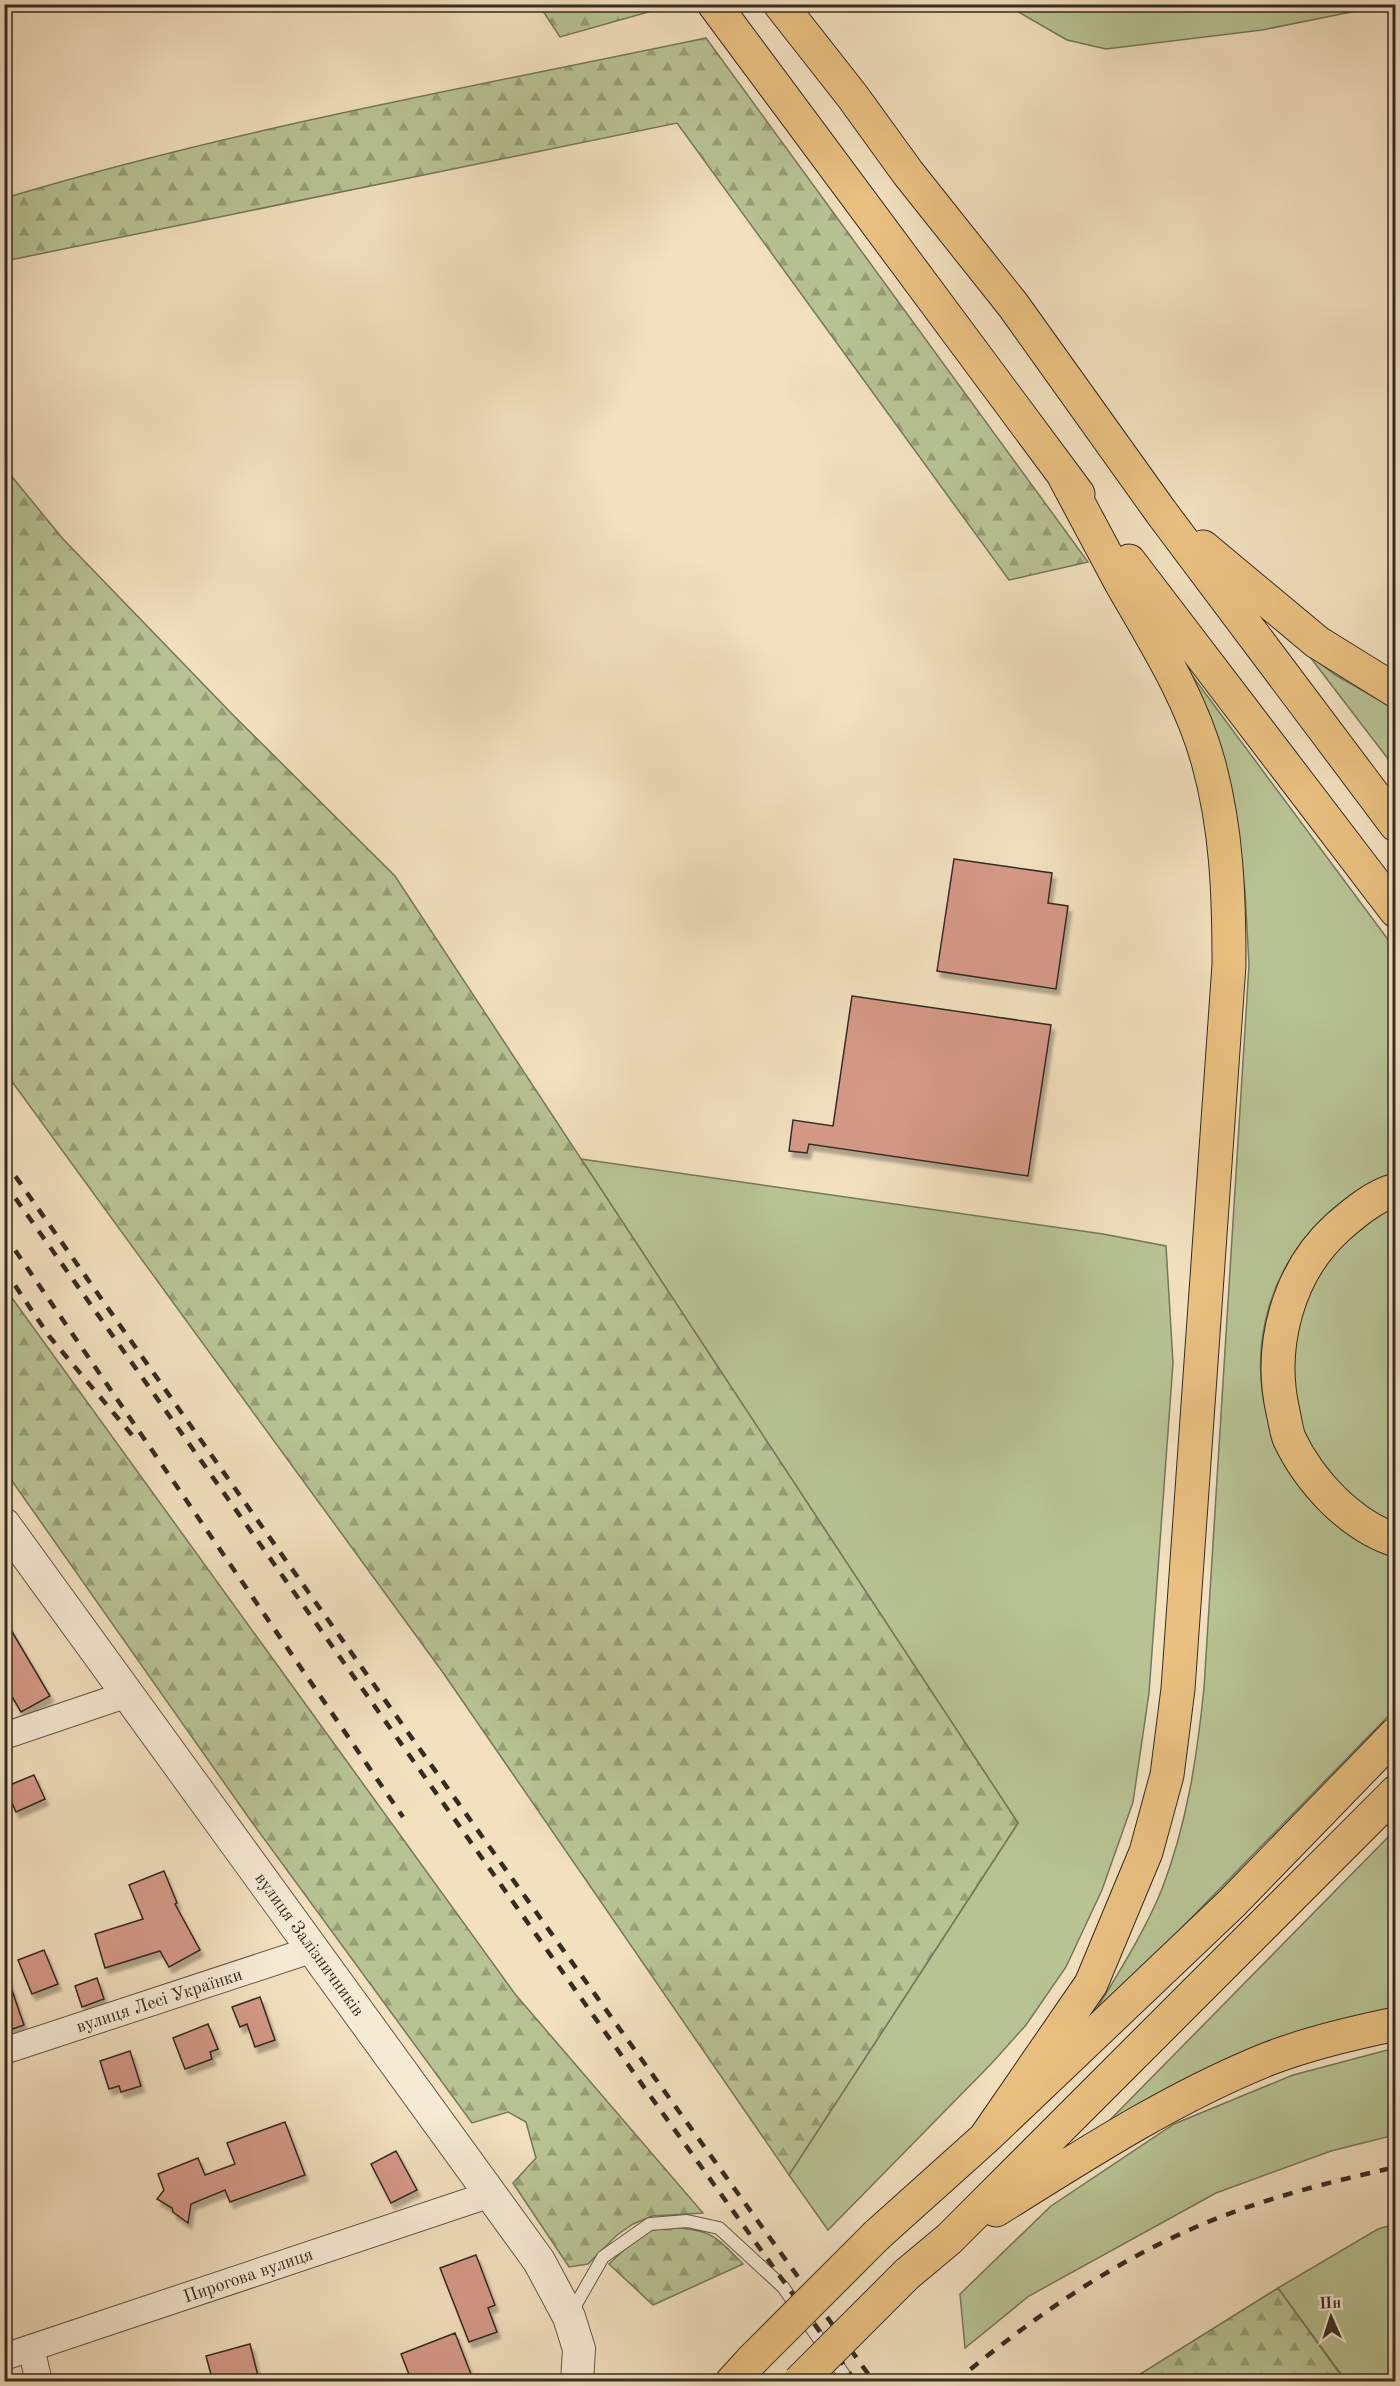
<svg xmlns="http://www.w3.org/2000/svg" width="1400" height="2386" viewBox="0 0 1400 2386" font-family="'Old Standard TT',serif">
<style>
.grass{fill:#b8c394;stroke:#76775a;stroke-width:1.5}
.forest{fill:url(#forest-firs);stroke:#76775a;stroke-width:1.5}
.building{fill:#d59988;stroke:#352b21;stroke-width:1.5;filter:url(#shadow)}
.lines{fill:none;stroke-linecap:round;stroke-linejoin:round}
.service-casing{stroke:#645848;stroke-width:14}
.minor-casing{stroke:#645848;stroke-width:28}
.tertiary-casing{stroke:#645848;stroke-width:34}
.trunk-casing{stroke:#352b21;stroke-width:35}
.service{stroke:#f7ebd5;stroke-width:12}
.minor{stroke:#f7ebd5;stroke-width:26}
.tertiary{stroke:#f7ebd5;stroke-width:32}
.trunk{stroke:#e9c080;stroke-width:33}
.rail{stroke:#352b21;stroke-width:4.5;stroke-dasharray:10 10;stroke-linecap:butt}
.trunk-bridge-casing{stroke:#352b21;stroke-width:35;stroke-linecap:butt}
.trunk-bridge{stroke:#e9c080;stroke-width:33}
.labels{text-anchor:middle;stroke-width:4.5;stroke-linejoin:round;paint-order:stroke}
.street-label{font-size:18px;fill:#352b21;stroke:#f7ebd5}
</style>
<defs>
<pattern id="forest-firs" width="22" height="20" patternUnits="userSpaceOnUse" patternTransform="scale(1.5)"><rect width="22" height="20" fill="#b8c394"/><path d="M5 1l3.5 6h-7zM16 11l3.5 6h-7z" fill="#969f78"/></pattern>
<filter id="shadow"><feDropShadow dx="3.5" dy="6" stdDeviation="1.5" flood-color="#0004"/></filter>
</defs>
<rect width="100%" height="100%" fill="#f2e0bf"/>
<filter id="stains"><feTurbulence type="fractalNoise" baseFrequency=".00333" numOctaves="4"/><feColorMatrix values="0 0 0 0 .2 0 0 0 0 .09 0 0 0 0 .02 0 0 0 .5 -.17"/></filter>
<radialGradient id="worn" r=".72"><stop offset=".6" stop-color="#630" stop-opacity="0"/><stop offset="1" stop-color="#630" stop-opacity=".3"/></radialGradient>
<!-- grass -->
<path class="grass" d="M1006,5H1386L1262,30L1106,49L1067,40Z
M1307,653L1335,675L1395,709V768Z
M1188,670L1395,949V1176C1376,1183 1356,1191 1339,1204C1245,1278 1234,1415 1314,1503C1339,1531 1360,1545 1395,1558V1709L1087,2025C1113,1981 1143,1936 1162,1889C1187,1824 1197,1757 1204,1688L1249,965L1245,891L1237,830Z
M581,1159L1103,1234L1166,1246L1173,1363L1149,1693L1133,1802L1102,1890L1066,1967L1026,2025L992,2063L828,2230L789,2175L1018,1823Z
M1395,1203V1529L1330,1480L1302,1436L1288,1355L1309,1279L1361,1221Z
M1395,1830V2011L1103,2127Z
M1395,2048V2135L1331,2151L1216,2193L1029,2296L965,2348L960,2294L1051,2206L1174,2124L1293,2075Z
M1395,2224V2381H1346L1278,2288L1378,2229Z"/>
<!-- forest -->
<path class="forest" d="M539,5H673L560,37Z
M706,38L1088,562L1009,580L677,123L5,261V198C234,129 472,87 706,38Z
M4,467L63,539L234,716L395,876L1018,1823L789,2175L444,1674L5,1072Z
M4,1287L515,1994L703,2213L652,2216L633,2224L617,2235L588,2264L569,2267L513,2183L536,2158L526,2122L508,2112L472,2123L251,1821L5,1471Z
M670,2227C712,2230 714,2235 743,2264L653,2305L609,2264L643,2232Z
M1278,2288L1345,2381H1129Z"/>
<!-- building -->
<path class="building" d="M954,859L1052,873L1048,903L1068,906L1056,989L937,971Z
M852,996L1051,1025L1028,1176L809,1144L807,1153L789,1151L793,1120L833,1126Z
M4,1618L50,1696L21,1712L4,1683Z
M34,1775L45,1799L16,1812L5,1787Z
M164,1871L177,1903L175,1904L200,1950L169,1967L160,1951L105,1968L95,1934L143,1919L129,1885Z
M44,1950L58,1984L32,1994L18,1960Z
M4,1976H7L24,2025L4,2032Z
M97,1978L104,1999L82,2007L75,1986Z
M260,1997L275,2040L255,2047L247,2024L240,2027L232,2007Z
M208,2024L218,2049L210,2052L212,2059L185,2069L173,2038Z
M130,2051L141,2086L121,2092L119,2086L109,2089L100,2061Z
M285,2122L305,2175L230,2202L225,2190L191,2204L188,2223L173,2212L172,2208L157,2199L164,2190L158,2174L198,2158L205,2175L235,2164L227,2143Z
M396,2151L417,2190L391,2203L371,2164Z
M476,2255L495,2305L488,2308L497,2332L469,2342L440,2268Z
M455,2333L474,2382H412L401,2354Z
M250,2344L258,2376L240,2382H213L206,2356Z"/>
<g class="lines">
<!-- service casing -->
<g class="service-casing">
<path id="service" d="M571,2313L603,2257L650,2224L687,2221L719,2228L783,2287L849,2382"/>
</g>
<!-- minor casing -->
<g class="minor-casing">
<path id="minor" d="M4,1736L128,1694
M4,2051L314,1949
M31,2348L39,2382
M4,2357L491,2194"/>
</g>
<!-- tertiary casing -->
<g class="tertiary-casing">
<path id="tertiary" d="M4,1524L539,2261L569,2317L579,2349L577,2382"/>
</g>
<!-- trunk casing -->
<g class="trunk-casing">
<path id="trunk" d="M714,4L1078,494
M780,4L853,97L908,173L1013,305L1161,512L1396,825
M1203,547L1317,642L1396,691
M1129,561L1396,911
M1396,1190C1374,1196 1354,1213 1338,1227C1288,1272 1268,1346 1283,1412C1285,1420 1286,1430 1289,1438C1300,1462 1316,1483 1334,1501C1352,1518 1372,1533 1396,1540
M985,2138L1091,1984L1146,1852L1167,1775L1178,1689L1229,965C1229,895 1227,829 1208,761C1190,696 1153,639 1120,581C1101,546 1083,511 1064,476
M996,2210C1084,2155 1171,2098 1268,2059C1309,2043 1352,2033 1396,2024
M877,2235L985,2138L1231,1904L1396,1734
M907,2274L949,2239L1396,1792
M732,2382L752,2360"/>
</g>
<!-- service -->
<use href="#service" class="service"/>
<!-- minor -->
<use href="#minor" class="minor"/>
<!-- tertiary -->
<use href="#tertiary" class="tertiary"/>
<!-- trunk -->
<use href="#trunk" class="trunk"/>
<!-- rail -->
<path class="rail" d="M4,1160C291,1570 581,1977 874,2382
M4,1182L646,2090L856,2382
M4,1234L403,1817
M4,1269L49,1336L132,1435
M955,2382C1026,2323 1103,2268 1187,2231C1253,2201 1325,2183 1396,2167"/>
<!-- trunk-bridge casing -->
<g class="trunk-bridge-casing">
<path id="trunk-bridge" d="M752,2360L877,2235
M799,2382L907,2274"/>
</g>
<!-- trunk-bridge -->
<use href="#trunk-bridge" class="trunk-bridge"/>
</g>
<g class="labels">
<!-- street labels -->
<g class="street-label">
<text transform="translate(310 1944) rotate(54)" y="6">вулиця Залізничників</text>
<text transform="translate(159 2000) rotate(-18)" y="6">вулиця Лесі Українки</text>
<text transform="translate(248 2275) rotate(-19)" y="6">Пирогова вулиця</text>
</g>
</g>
<!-- margin -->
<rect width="1400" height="2386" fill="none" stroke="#f2e0bf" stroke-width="24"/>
<rect x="6" y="6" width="1388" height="2374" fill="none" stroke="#352b21" stroke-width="3"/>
<rect x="12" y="12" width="1376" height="2362" fill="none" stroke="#352b21" stroke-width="1.5"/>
<!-- north arrow -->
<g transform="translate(1331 2317) rotate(357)" stroke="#f7ebd5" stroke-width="4.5" paint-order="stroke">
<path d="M0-4.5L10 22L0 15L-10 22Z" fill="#352b21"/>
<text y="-9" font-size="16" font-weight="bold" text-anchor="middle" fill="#352b21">Пн</text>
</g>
<rect width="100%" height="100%" filter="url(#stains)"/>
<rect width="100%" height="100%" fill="url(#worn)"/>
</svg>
